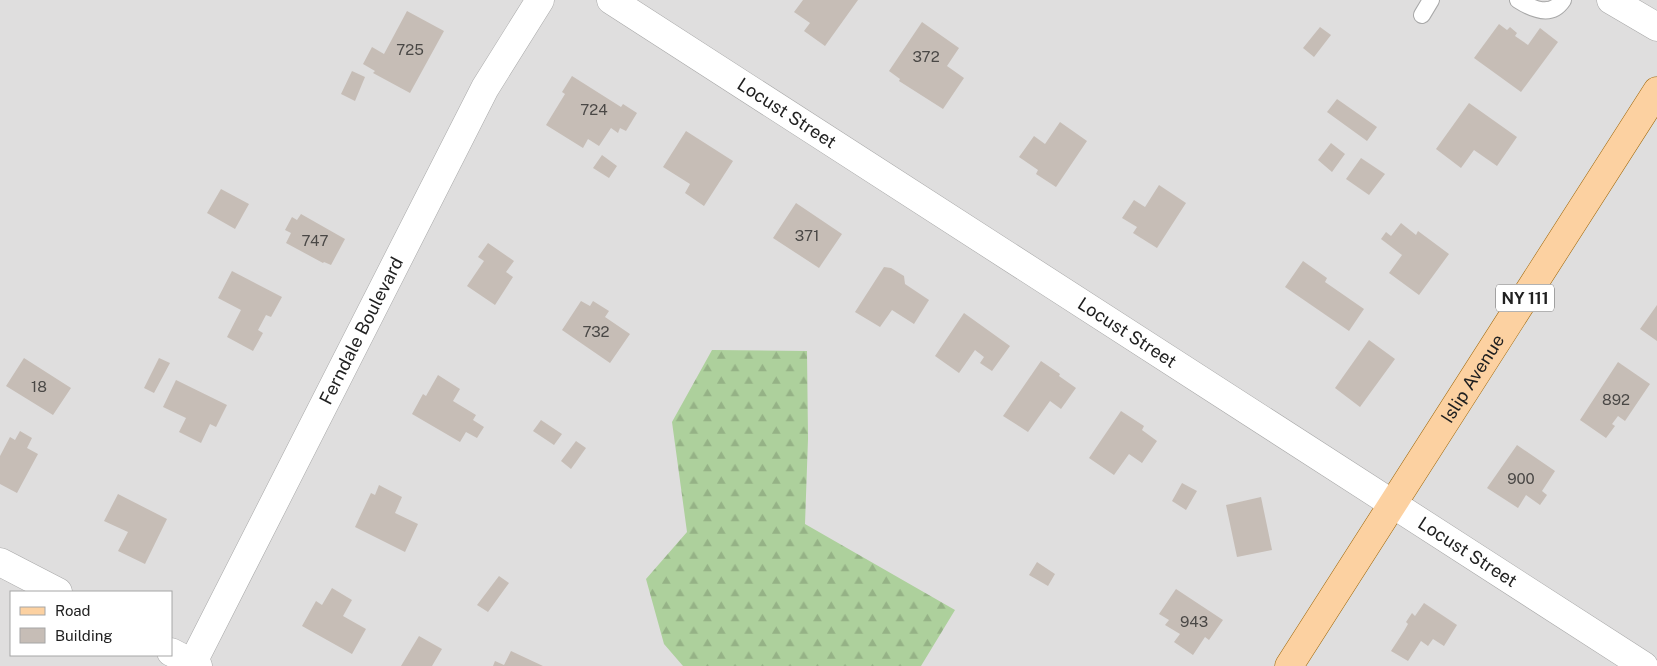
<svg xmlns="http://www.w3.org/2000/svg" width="1657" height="666" viewBox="0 0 1657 666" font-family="'Public Sans',sans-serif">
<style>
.residential{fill:#dfdede;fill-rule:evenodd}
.forest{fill:url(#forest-firs)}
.building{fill:#c6bdb6}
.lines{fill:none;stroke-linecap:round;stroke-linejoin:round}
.service-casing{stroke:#a8a8a8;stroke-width:18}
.minor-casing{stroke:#a8a8a8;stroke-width:29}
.primary-casing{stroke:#9d6300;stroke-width:29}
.service{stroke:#fff;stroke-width:16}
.minor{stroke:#fff;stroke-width:28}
.primary{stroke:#fcd1a1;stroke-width:28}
.labels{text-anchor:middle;stroke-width:5;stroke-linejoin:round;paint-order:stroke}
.number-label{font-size:15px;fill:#4a4846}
.shield{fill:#fff;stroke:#646464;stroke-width:1}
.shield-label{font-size:16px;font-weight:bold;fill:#212121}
.street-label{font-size:18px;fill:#212121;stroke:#fff}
</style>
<defs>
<pattern id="forest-firs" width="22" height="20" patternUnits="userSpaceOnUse" patternTransform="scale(1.25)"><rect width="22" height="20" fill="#add09c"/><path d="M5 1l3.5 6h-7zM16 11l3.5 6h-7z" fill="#95b286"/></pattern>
</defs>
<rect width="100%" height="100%" fill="#f1ede7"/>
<!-- residential -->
<path class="residential" d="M0,0H1657V666H0ZM11,592H171V655H11Z"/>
<!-- forest -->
<path class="forest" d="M712,350L807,351L808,439L805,524L955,610L921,666H683L664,644L646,579L687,532L672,422Z"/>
<!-- building -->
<path class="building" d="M803,0H858L825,46L804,31L810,23L794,12Z
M407,11L444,31L410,93L373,73L375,71L363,64L372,47L384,54Z
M922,22L959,48L947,66L964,78L943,109L899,81L900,79L889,71Z
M1499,24L1507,30L1510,27L1517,33L1515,36L1528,45L1540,28L1558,42L1521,92L1474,58Z
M1320,27L1331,35L1314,57L1303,48Z
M352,71L365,77L355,101L341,94Z
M572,76L621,107L623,104L637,113L626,131L620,128L618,133L611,128L599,146L588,139L583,148L546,125L565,94L562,92Z
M1337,99L1377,127L1367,141L1327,112Z
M1469,103L1517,137L1497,166L1474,150L1461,168L1436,149Z
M1060,122L1087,141L1056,187L1036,174L1038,170L1019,157L1034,136L1045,144Z
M686,131L733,161L704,206L685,193L690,184L663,167Z
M1331,143L1345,154L1332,172L1318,160Z
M602,155L617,166L609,178L593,168Z
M1361,158L1385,174L1369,195L1346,179Z
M1159,185L1186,203L1157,248L1133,233L1137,227L1122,218L1134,200L1145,207Z
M221,189L249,204L235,229L207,213Z
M796,203L842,234L819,268L773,238Z
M301,214L345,239L331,265L324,262L323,263L286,243L291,233L285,230L292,217L297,220Z
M1401,223L1416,235L1418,231L1449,254L1419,295L1389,273L1402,255L1381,239L1386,232L1391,236Z
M488,243L514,261L506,272L513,277L495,305L467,286L484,261L478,257Z
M1303,261L1327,278L1325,282L1364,309L1349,331L1285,287Z
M884,267L891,268L904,276L905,284L929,300L914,324L892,310L880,327L855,312Z
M232,271L282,297L271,317L266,315L258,330L263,333L253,351L227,337L241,310L218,298Z
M581,301L590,306L593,301L609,311L605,317L630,334L610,363L562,330Z
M1657,305V341L1640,329Z
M964,313L1010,346L992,371L980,363L984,357L975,350L959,373L935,356Z
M1369,340L1395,359L1360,407L1335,388Z
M24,358L71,388L53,415L6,386Z
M159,358L170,363L154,393L144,388Z
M1041,361L1060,374L1059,376L1076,388L1061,409L1050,401L1028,432L1003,416Z
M1618,362L1650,384L1625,421L1618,416L1612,424L1615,426L1606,438L1580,420Z
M438,375L460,389L453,401L476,415L473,420L484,427L477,438L466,432L460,442L412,414L423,394L426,396Z
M176,380L227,405L216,427L210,424L201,443L179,432L186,418L163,407Z
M1121,411L1144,426L1142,430L1157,441L1142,463L1129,454L1114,475L1089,458Z
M541,420L562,434L554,445L533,431Z
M20,431L32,438L27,448L38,454L17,493L0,484V456L10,437L15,440Z
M576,441L586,448L571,469L561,461Z
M1517,445L1555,471L1542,491L1547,495L1540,505L1526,495L1518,508L1487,488Z
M1182,483L1197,491L1186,510L1172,501Z
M379,485L402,497L395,513L418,524L405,552L355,527L371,493L375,495Z
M118,494L167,519L145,564L118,551L128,532L104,521Z
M1261,497L1272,550L1237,557L1226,505Z
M1037,562L1055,574L1048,586L1029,575Z
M499,576L509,583L488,612L477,605Z
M332,588L352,600L343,616L366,629L352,654L302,626L316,601L322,605Z
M1176,589L1223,620L1209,640L1205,637L1193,655L1174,642L1180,634L1165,625L1169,620L1159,614Z
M1424,603L1457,625L1444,646L1433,639L1428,646L1421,641L1408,661L1391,651L1404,631L1408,624L1406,622L1412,613L1415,616Z
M419,636L442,649L432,666H401Z
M511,651L543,666H493L495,661L504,665Z"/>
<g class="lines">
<!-- service casing -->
<g class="service-casing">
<path id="service" d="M1518,0C1532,9 1551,18 1563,0
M1422,15L1431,0"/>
</g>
<!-- minor casing -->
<g class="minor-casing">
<g id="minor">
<path id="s1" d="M611,0L1644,666"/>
<path d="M1611,0L1657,27"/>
<path d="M0,562L58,592"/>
<path d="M171,652L198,666"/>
<path id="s2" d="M191,666L485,88L540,0"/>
</g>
</g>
<!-- primary casing -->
<g class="primary-casing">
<g id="primary">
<path id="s3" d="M1289,666L1657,91"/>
</g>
</g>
<!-- service -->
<use href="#service" class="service"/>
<!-- minor -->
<use href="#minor" class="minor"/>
<!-- primary -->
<use href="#primary" class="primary"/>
</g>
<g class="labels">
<!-- number labels -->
<g class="number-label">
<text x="410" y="55">725</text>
<text x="926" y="62">372</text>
<text x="594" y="115">724</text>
<text x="807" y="241">371</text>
<text x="315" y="246">747</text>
<text x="596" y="337">732</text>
<text x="39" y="392">18</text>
<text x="1616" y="405">892</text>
<text x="1521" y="484">900</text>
<text x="1194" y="627">943</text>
</g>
<!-- shield labels -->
<rect class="shield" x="1496" y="284.5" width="58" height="27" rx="4"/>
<g class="shield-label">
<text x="1525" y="304">NY 111</text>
</g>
<!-- street labels -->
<g class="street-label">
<text dy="6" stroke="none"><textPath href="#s1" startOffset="209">Locust Street</textPath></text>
<text dy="6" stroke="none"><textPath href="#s2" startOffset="376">Ferndale Boulevard</textPath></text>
<text dy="6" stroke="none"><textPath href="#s1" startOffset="614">Locust Street</textPath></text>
<text dy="6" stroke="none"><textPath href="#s3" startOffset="341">Islip Avenue</textPath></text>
<text dy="6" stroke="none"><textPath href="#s1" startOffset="1019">Locust Street</textPath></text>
</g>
</g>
<!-- legend -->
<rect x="10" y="591" width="162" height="65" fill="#ffffff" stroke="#a6a6a6"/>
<rect x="20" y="607" width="25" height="8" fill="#fcd1a1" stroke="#a6a6a6"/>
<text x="55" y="616" font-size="15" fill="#212121">Road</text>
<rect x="20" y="628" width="25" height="15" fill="#c6bdb6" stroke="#a6a6a6"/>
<text x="55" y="641" font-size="15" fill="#212121">Building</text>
</svg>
